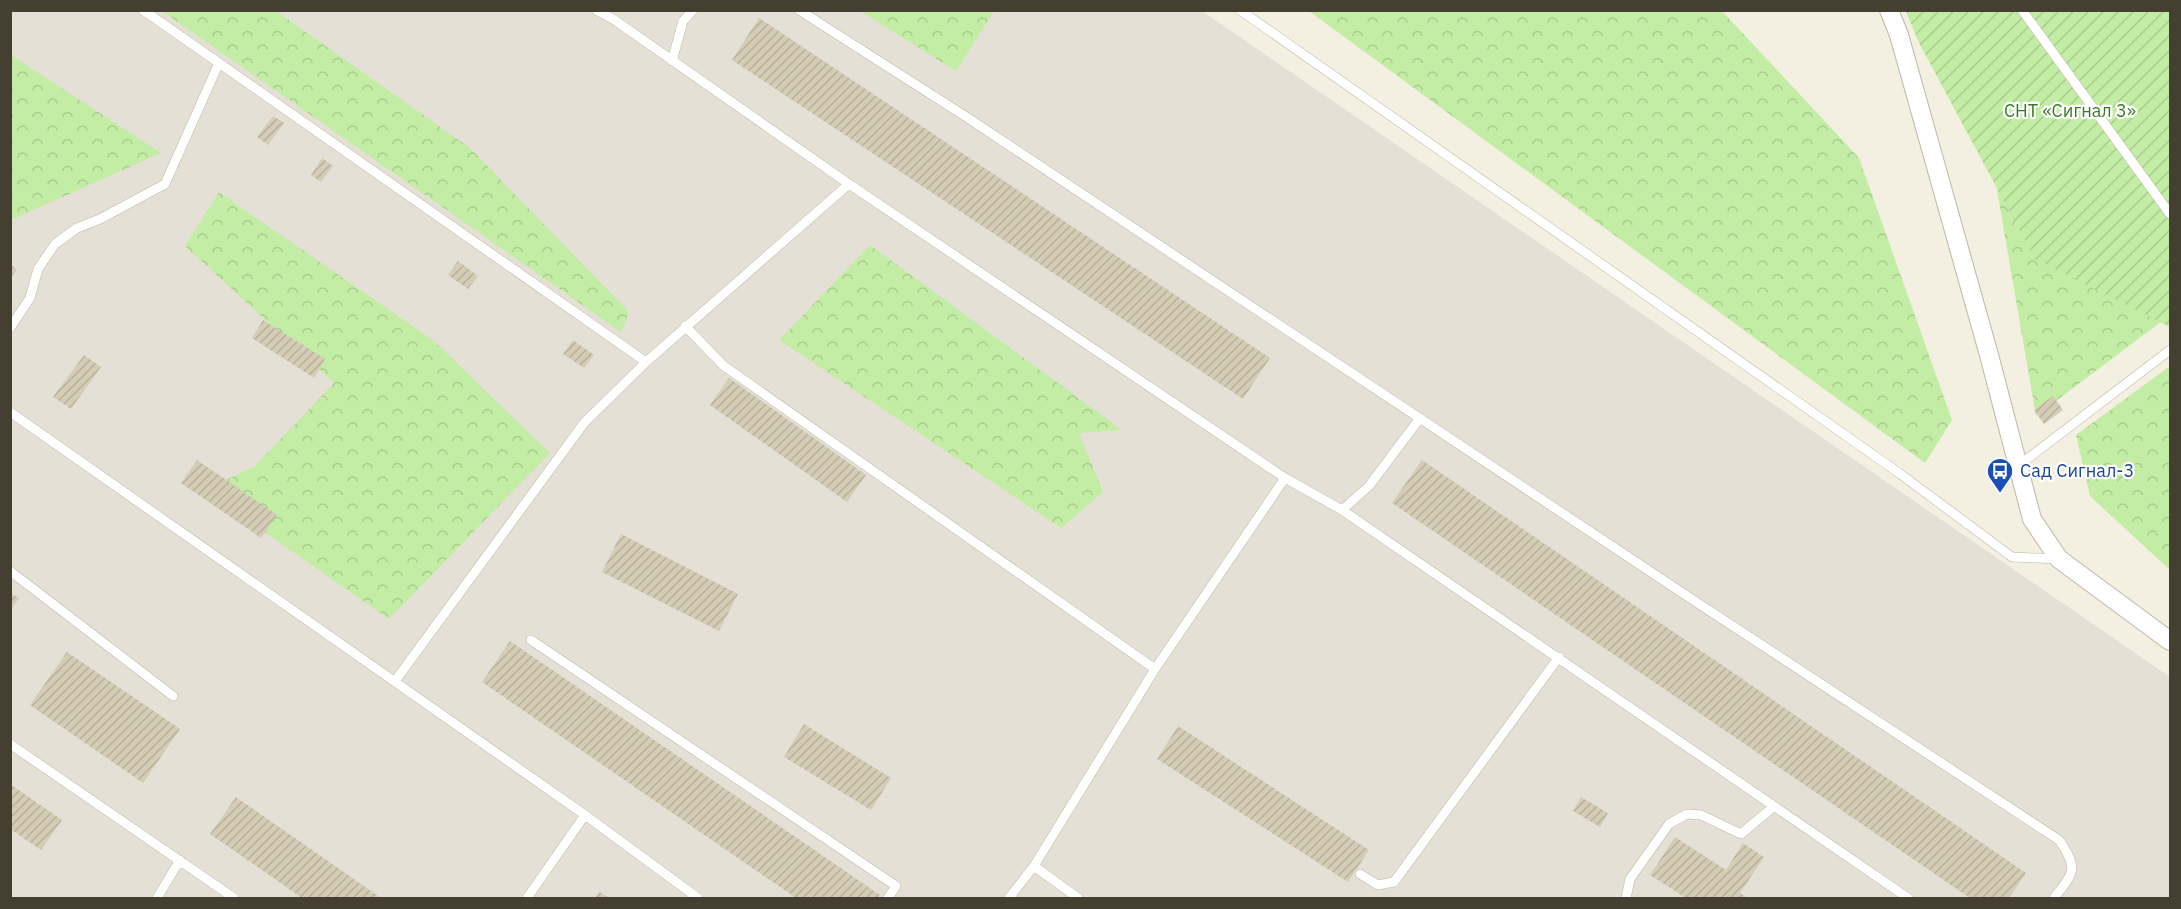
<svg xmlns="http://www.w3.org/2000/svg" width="2181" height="909" viewBox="0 0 2181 909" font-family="'IBM Plex Sans',sans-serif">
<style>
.industrial{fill:#e4e0d6}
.forest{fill:url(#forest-crowns)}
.garden{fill:url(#garden-furrows)}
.building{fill:url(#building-hatch)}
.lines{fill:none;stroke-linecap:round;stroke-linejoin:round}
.service-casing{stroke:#beb8a3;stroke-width:10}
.minor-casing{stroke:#beb8a3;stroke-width:20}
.service{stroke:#fff;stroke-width:9}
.minor{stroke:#fff;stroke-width:18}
.labels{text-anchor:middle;stroke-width:4.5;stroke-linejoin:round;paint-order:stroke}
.park-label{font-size:18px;fill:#377b20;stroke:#fff}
.transit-label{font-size:18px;fill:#164399;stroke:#fff;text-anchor:start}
</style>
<defs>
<pattern id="forest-crowns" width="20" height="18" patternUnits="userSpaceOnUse" patternTransform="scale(1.5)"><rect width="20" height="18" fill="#c3eca4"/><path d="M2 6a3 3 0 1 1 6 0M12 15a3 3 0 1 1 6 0" fill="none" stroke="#a9cb8e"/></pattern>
<pattern id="garden-furrows" width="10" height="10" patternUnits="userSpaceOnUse" patternTransform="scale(1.5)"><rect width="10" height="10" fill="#c3eca4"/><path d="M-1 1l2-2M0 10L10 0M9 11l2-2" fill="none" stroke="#a9cb8e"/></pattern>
<pattern id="building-hatch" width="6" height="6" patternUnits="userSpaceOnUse" patternTransform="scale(1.5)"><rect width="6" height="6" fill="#d4ccb5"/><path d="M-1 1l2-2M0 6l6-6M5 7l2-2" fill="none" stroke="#b7b09c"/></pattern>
</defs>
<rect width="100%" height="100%" fill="#f3efe1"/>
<!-- industrial -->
<path class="industrial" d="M10,11H1202L2170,677V898H11Z"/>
<!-- forest -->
<path class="forest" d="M162,11H276L470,148L629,312L621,332Z
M860,11H994L956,71Z
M1309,11H1722L1859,158L1952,420L1925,463Z
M11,55L161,153L11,220Z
M2036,162L2170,315L2036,416L1997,190Z
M219,192L434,341L550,453L389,619L204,490L254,467L334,383L185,246Z
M870,245L1122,430L1079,433L1103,492L1061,528L779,340Z
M2170,366V570L2090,496L2076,435Z"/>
<!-- garden -->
<path class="garden" d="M1906,11H2170V327L2035,259L1918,41Z"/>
<!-- building -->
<path class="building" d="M759,18L1270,358L1243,399L732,60Z
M273,116L284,123L268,145L257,137Z
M322,158L333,166L321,182L311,175Z
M458,261L478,276L468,289L448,275Z
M10,264L17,269L10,279Z
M263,320L325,359L314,378L252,338Z
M573,340L594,355L584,368L563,354Z
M84,355L101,367L71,409L53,397Z
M729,378L866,475L847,502L710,405Z
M2053,396L2063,410L2044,424L2034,410Z
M197,460L277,515L261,538L181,483Z
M1422,460L2026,873L2009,898H1970L1392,503Z
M621,534L738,594L719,631L602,572Z
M10,593L19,598L10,611Z
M510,641L880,895L877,898H796L482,682Z
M67,652L180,729L143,783L30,705Z
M804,724L891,778L871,810L784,757Z
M1178,726L1369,850L1348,882L1157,759Z
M10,784L62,820L41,850L10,829Z
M236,797L381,898H302L210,834Z
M1581,797L1608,813L1600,827L1573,811Z
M1675,837L1726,870L1743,843L1764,857L1740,893L1748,898H1686L1650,875Z
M599,892L609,898H595Z"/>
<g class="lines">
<!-- service casing -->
<g class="service-casing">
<path id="service" d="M596,10L613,19L849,184L1285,478L1342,510L1908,898
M799,10L968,118L1684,594L2059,840C2079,869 2074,872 2054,898
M1240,10L1899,473L2012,557L2059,559
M2022,10L2170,214
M672,61L683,21L693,10
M219,63L646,362
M685,326L724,366L1155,669
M10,328L30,298L38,269L55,244L77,228L100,219L165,184L219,63L143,10
M10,412L585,815L698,898
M2018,466L2170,350
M1342,510L1369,486L1420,418
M10,571L173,696
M531,640L896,886L888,898
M395,681L584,423L646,362L849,184
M10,744L234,898
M1034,866L1078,898
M1360,874L1378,885L1394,882L1559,657
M157,898L180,860
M527,898L585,815
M1009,898L1034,866L1155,669L1285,478
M1626,898L1630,879L1669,824L1687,814L1701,815L1741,834L1773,807"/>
</g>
<!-- minor casing -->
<g class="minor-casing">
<path id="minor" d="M1889,10L1899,35L1989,355L2032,519L2059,559L2170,641"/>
</g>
<!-- service -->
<use href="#service" class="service"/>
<!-- minor -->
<use href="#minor" class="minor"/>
</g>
<!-- icons -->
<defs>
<g id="bus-pin" transform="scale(1.35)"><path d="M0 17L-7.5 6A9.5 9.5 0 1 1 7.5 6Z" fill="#1a4fb4" stroke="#fff"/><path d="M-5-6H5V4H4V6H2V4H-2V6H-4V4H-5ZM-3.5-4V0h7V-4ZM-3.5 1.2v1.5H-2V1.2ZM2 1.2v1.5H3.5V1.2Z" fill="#fff"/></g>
</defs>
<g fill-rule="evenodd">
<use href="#bus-pin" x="2000" y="471"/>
</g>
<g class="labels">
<!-- park labels -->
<g class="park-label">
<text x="2070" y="117">СНТ «Сигнал 3»</text>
</g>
<!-- transit labels -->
<g class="transit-label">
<text x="2020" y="477">Сад Сигнал-3</text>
</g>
</g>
<!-- border -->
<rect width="2181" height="909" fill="none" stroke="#443f31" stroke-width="24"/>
</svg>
